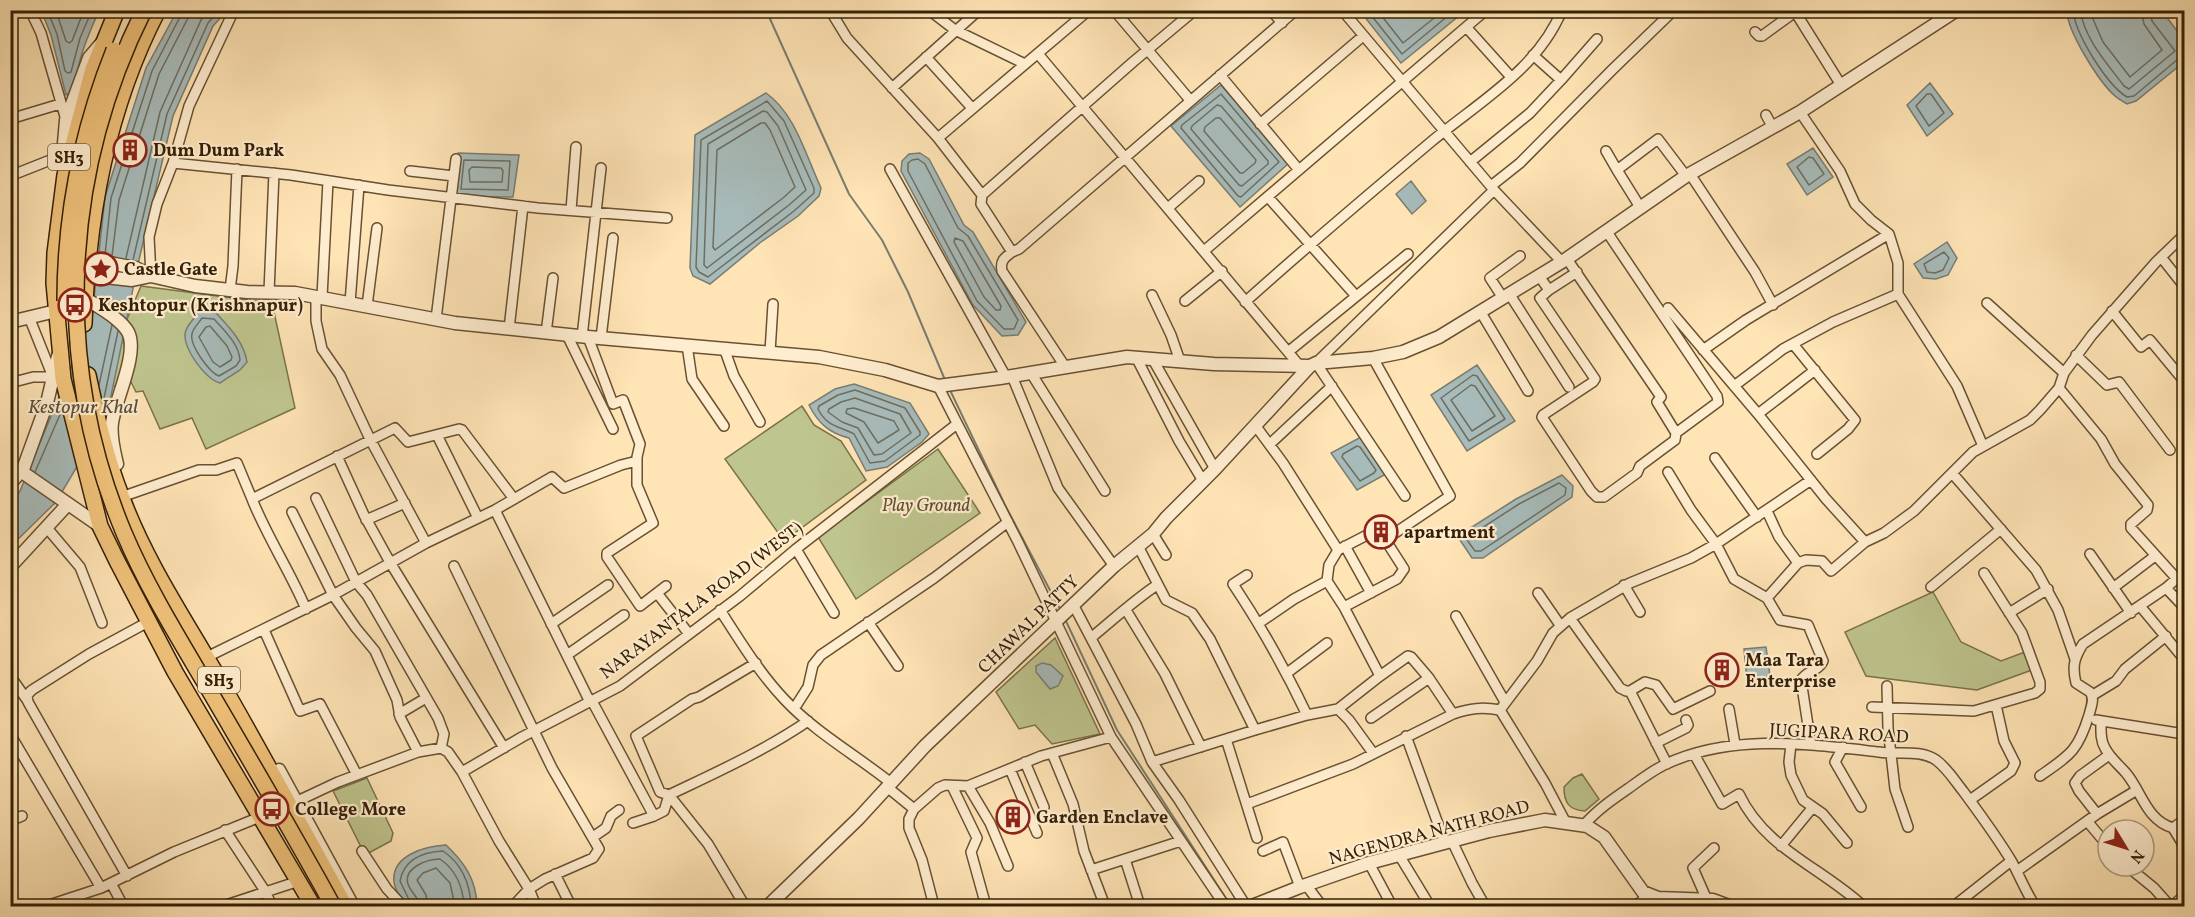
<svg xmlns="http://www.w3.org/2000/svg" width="2195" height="917" viewBox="0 0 2195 917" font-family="Vollkorn,serif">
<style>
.green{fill:#bfc58e;stroke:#7a724a;stroke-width:1.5}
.water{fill:#a7bbba;stroke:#797d72;stroke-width:1.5}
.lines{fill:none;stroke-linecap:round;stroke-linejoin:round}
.shore{stroke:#6e6e60;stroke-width:1.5}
.stream{stroke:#797d72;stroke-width:2}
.minor-casing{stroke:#685132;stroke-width:12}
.tertiary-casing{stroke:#685132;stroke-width:15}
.primary-casing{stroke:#352006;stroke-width:18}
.minor{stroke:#ffedcf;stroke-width:9}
.tertiary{stroke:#ffedcf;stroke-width:12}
.primary{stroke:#f0c27a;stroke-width:15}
.primary-bridge-casing{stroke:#352006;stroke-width:18;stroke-linecap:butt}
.primary-bridge{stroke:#f0c27a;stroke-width:15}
.labels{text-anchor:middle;stroke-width:4.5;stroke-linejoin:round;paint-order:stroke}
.shield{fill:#ffedcf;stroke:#725e42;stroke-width:1.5}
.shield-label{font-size:16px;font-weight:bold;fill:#352006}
.poi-label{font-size:18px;font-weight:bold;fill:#352006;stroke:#ffedcf;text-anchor:start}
.park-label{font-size:18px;font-style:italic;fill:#5e522f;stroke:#ffedcf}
.street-label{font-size:18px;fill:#352006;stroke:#ffedcf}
.water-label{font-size:20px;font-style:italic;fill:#574e3c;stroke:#ffedcf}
</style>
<rect width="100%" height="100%" fill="#ffe4b5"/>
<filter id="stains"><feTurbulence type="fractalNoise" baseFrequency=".00333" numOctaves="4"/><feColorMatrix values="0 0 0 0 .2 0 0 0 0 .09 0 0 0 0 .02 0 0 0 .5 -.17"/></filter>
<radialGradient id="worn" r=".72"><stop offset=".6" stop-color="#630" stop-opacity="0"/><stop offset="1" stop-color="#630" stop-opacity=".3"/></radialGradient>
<!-- green -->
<path class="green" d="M141,286L272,303L295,408L206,449L192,418L160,429L143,391L136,392L131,382L97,390Z
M802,406L814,425L841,441L866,480L784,541L725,459Z
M938,449L980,513L856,599L818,537Z
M1933,592L1961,642L2001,661L2025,652L2032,670L1977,690L1866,676L1845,632Z
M1055,638L1100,734L1052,744L1035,725L1019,729L996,692Z
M1582,774L1599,799L1585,811C1569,810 1564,803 1564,787L1573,778Z
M367,778L393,833L391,841L365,855L333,791Z"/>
<!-- water -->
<path class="water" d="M47,11H99C87,37 77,62 74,91L66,95L51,35L43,15Z
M177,11H227L213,26L173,116L138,264L107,416L56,502L11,546V502L20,491L92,317L105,197L146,68Z
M1360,11H1465L1401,63Z
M2067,11H2162L2184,40V62L2136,101L2127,104C2123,101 2118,99 2115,96C2099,82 2067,31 2067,11Z
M1930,83L1953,114L1927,136L1907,105Z
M1221,85L1289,163L1240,207L1171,126Z
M766,93C795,113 806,156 821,188L819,196L798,216L761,242L710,284L693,276L690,268L695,135Z
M1813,148L1833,177L1807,195L1787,164Z
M458,153L519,155L513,197L453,196Z
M920,153L929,159L964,225L973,232L1026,322L1018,335L1002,336L973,305L901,171L902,161L909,154Z
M1411,181L1426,201L1412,214L1396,194Z
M1947,242L1957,258L1948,275L1936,279L1923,278L1914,264Z
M199,311L216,313C229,327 244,342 247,362L240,370L220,383C206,380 180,346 186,330C188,324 196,317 199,311Z
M1477,365L1515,421L1467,451L1431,395Z
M854,384L910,403L929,434L922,442L887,467L866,471L849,438C829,433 818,423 809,405L835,389Z
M1361,437L1386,474L1357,490L1331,453Z
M1562,475L1573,486L1572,497L1483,558H1472L1460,540L1461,534L1516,499Z
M1766,647L1770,676L1747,681L1744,649Z
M1042,663L1051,665L1063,676L1058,686L1050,689L1036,672V666Z
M446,845C464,862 476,879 477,905L407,906C402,899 395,892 394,882C391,855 426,846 446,845Z"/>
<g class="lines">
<!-- shore -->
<path class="shore" d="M51,10L50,17L57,34L65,71L68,73L71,72L80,38L92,10
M59,10L58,17L66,41L69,43L72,41L84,10
M1367,10L1402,54L1455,10
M1377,10L1403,43L1444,10
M2073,10C2075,34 2107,85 2127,97L2134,96L2178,59L2184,57
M2080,10C2085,40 2107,63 2124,86L2129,89L2175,51L2152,21L2150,10
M2089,10L2103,42L2130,77L2162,50L2144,24L2141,10
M1221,94L1279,162L1241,197L1238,196L1181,128L1182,125Z
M1927,94H1931L1944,113L1929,126L1916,106Z
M767,101L784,121L814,188V193L794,211L708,277L699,272L696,267L701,140Z
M1217,105L1221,106L1268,161V164L1242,186L1239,185L1191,129L1192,126Z
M763,111L767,112L778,126L806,190L789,205L707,268L704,265L708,144Z
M1216,118H1220L1256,160L1255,163L1243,173H1240L1204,131L1205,127Z
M761,123H765L770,130L795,187L783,198L715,250L713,247L717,150Z
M1809,157L1813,158L1824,174L1809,185L1797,167Z
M918,159L925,164L958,228L968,236L1018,320L1014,329H1004L977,301L908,171V163L912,160Z
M464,160L510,161L508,190L461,189Z
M472,167L501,168L503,171L502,182H470L469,170Z
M955,238L963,241L1001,306L1000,310H996L984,297L954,242Z
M1944,252L1949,258L1943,270L1935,273L1927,272L1924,264Z
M105,255L111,198L152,71L181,15L182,10
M112,256L119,200L159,74L188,18L189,10
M126,258L160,112L201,20L209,10
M133,260L167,114L208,23L219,10
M202,318L214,319C224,330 239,344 240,360L236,366L219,376C210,373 189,345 192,334C193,328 199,323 202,318Z
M210,326L227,346L232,357L231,360L220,367L213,362L199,337L206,327Z
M1473,375L1477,376L1505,419L1469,441L1441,398Z
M99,385L112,325
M1471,385L1475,386L1495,416L1472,431L1451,400Z
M855,390L905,408L920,432V435L885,461L870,463L854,434C839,426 827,427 818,409L819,406L838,395Z
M855,398L900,414L911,433L882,454L874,455L858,428L842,422L828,412L829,409L841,402Z
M103,403L118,331
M854,408L894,421L899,430L878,443L864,422L846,413L847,409Z
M1357,446L1360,447L1376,470L1374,473L1360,481L1342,457L1343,454Z
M35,472L62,410
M1559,483L1566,488L1565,495L1481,551H1475L1467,540L1468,537L1519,504Z
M412,906L400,881C404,860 422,852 443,851C462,864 470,884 471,906
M419,906C419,897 411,893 408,884C403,868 427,859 440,859C456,870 463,888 464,906
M428,906L426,895L417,880L423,873L436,868L450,883L455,906"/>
<!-- stream -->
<path class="stream" d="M766,10L849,194L882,240L908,292L945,380
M949,388L1005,505L1061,611
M1065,619L1117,730L1231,906"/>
<!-- minor casing -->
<g class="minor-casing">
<path id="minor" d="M30,10L41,33L66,120
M830,10L847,38L938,138L982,195
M929,10L955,30L1025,64
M1114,10L1190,100
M1195,10L1133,62L982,195L981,204L1012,252L1019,249L1296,10
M1271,10L1282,23
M1342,10L1494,190L1562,262
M1794,10L1841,85
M10,14L16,10
M1467,28L1511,77
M1755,32L1759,36H1762L1795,12
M1039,55L1299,365
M1533,55L1561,80L1597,39
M926,57L972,108
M1220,75L1299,170
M892,88L979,10
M1800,112L1840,171L1855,204L1871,220L1889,234L1898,263V294
M1766,115L1773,128
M10,119L60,104
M1260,124L1363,36
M938,138L1089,10
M1606,151L1617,170L1658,139L1686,176
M1470,162L1530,113L1561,80
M173,163L291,175L388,190L538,208L667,218
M890,169L1006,377
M1617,170L1640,207
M410,171L454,176
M1690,174L1755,272L1773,305
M10,176L63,155
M1491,186L1520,163L1612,70L1674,10
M1268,197L1356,296
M1168,208L1199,181
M571,210L576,147
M1204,251L1486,10
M1012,252C1004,258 1000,261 1002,271L1066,368
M2161,257L2184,286
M1567,259L1661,397L1657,402L1676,433
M151,276L149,237L157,204L173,163L189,106L234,10
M1539,276L1549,290L1540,298L1595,379L1593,382L1543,415L1542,417L1591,491L1597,497H1604L1637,473L1640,466L1675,440L1676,433L1718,402L1717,396L1607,232
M230,290L233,266L237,169
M1549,290L1577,272
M269,292L274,173
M1152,295L1171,335L1180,361
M1510,295L1569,387
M316,296V321L322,349L340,375L370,439L426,543
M322,297L328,181
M1503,298L1490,278L1520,256
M1185,301L1222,271
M1245,302C1306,247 1369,194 1432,141C1479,102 1538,69 1562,10
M350,303L359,185
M1987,303L2064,373
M367,306L377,228
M1668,308L1758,414L1826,499L1865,542
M1480,311L1528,391
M2112,311L2141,347L2150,340L2184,381
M436,319L456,159
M509,329L523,206
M546,333L553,278
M567,335L613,429
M582,337L601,168
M588,337L613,404L623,400L640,444L637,457V485L653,523L607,553V557L640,606L666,586
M601,338L613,238
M1793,344L1855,420L1848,429L1817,454
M687,345L692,379L724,426
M724,348L734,376L760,422
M1703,350L1746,320L1889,234
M770,352L773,304
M1288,352L1408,254
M2076,355L2107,385L2119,382L2170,450
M1136,357L1179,441L1203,481
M1152,358L1215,469
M1031,373L1105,491
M1012,376L1058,488L1114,566
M10,383L33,377H53L29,317
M938,386L1018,542L1111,737L1225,906
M1734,386L1783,349L1833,322L1898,294L1957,386L1983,446
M2059,388L2101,439L2115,464L2148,505L2147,510L2131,524V528L2177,579
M1758,414L1815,370
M1255,425L1283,463L1338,550
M437,435L478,518
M1270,444L1332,386
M337,456L364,515L391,564L504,748
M1715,458L1757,517
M1668,472L1691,510L1716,544L1734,579L1767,598L1780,620L1808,625L1823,661C1819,671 1806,671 1801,680L1811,745
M1952,473L2036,570L2058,610L2075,659
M10,486L22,472
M127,495L199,470H216L237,463L252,499L395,428L408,442L459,429L462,430L514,499
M1405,496L1316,363L1494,190
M316,498L356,582L367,595L438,718L444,734L441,748
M252,499C267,537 290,571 306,609
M2184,507V515
M495,510L590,702
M1767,511L1779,537L1798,563L1806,560L1822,561L1831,571L1865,542L1884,533L1914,511L1973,452L2030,420L2040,410L2059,388L2064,373L2092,335L2156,262L2184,235
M292,512L333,595L356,628L375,651L397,700L400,717L418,752
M366,520L405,503
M47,528L80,567L102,623
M1153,534L1166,555
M1138,546L1166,600L1192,613L1210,639L1255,730
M1345,546L1371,593
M796,549L834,613
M2090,554L2131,613
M454,566L552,768L599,849L593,858L545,879L529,889L513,906
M1247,575L1233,584C1261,626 1285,669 1307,715
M1624,585L1640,612
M1931,587L2001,529
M2113,588L2155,556
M2166,588L2184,607
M657,593L689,634
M1538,593L1560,625
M1767,598L1798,563
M1074,606L1136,724L1152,762L1179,800L1246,906
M2140,606L2184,659
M1344,607L1397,579L1404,569L1381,533
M720,610C740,641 760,674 785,700C816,733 856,755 891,783
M1126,610L1165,674L1201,747
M2009,613L2048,589
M1456,616L1505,702
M1570,618L1620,688L1626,691H1630
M868,622L898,666
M1259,623L1294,599L1327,581L1329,565L1338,550L1369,534L1395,533L1450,496L1373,358
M551,624L608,585
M10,630V632
M264,630L300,711L320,704L357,775
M1092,637C1114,619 1133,601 1157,585
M211,655L333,595L426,543L495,510L552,477L564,488L621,465L637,461
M567,655L624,615
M1287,673L1327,643
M1380,676L1408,656L1411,657L1429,678L1453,714
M10,681L13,680L27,700
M1887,686L1888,728L1895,789L1908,827
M2093,695L2116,681L2125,669L2166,636
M592,701L654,816
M1872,707L1974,711L2035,693L2040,689V682L2022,633L1984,573
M794,709L808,687L813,665L821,655L934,578L1008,522
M1338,709L1349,720L1373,753
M1729,709L1735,744
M1500,710L1537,661L1553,633L1570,618L1630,583L1691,558L1716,544L1811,480
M399,714L426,698
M1371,718L1429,678
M2096,720L2184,734
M2101,721C2101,730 2100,740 2105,748C2110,758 2119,765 2126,773C2142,792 2146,820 2173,828
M10,734L101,888
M1406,736L1445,843
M1226,739L1257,838
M1656,743L1686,728L1688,725L1686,720
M1791,744L1789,762L1791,775L1803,800L1823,814L1847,843
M1843,747L1835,762L1861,807
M1052,753L1073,804L1084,851L1105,906
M1694,754L1722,804L1739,794C1765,849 1821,867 1863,906
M1025,762L1044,807
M1152,762L1255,730L1307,715L1338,709L1380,676L1344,607L1327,581
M1667,764L1630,691L1645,682L1656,685L1673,709L1710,691
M1010,769L1037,833
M462,772L499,841L529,889L536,906
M2040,776C2070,755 2078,751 2089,715C2091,707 2095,699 2090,692L2076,683C2072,667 2074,658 2083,644L2166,588L2184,572
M952,786L977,838L971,852L986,906
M968,786L990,823L1008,866
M887,787L914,809
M1970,800L2011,771L2015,763L2004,741L1996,705
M1247,804L1353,764L1453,714C1470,708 1483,707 1500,710L1545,783L1566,823
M2097,814L2079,791L2075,783L2080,776L2109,755
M2184,820L2173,828L2184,846
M10,821L22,816
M2087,821L2108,846
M633,823L654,816L664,811L669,795L660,792L636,736L692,699L699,697L756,663
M1584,825C1597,810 1613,799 1629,788C1640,780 1652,771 1664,765C1731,733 1807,744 1879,752C1897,755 1920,749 1936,760C1947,768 1955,781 1963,791C1980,814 1997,837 2012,862C2020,877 2026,892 2035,906
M225,830L265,891L272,906
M593,837L606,828L611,816L619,810
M1452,841L1472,883L1485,906
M1781,846L1813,807
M362,851L387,889L403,906
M1263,851L1283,842L1300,887
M1399,855L1430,906
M1125,859L1140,906
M1369,863L1392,906
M2127,866L2154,888L2170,906
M1091,870L1181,841
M2017,871L2097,814L2137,790
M555,874L571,906
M127,876L28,702L27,695L32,690L89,654L148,622
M111,883L120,900L117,906
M1306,885L1322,906
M1707,900L1693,868L1714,848
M46,906L101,888L174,852L289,805L338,782L418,752L441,748L448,752L462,772L522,737L620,686L740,596L796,549L957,424
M223,906L299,881
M745,906L708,844L669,795C717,772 764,751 808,721
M934,906L922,860L909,828V819L914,809L938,788L945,785L968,786L1041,756L1111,737
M1635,906L1650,895
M1892,906H1895
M1954,906L2011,861
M2172,906L2184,896"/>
</g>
<!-- tertiary casing -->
<g class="tertiary-casing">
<path id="tertiary" d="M64,168L63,155L66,120L89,58L101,44
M88,259L136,268L151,276L195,286L247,292L295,293L455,323L588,337L819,357L885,370L938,386L1000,378L1127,357L1214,364L1310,366L1316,363L1373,358L1403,352L1439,337L1565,260L1686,176L1800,112L1957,10
M87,275L132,280L151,276
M85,298C98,307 120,318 128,332C139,353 115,400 112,423C110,436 114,451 117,464
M10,322L56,311
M58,356L47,403L22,472L100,526
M10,567L68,504
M279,770L353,906
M768,906L859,818L925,746L1114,566L1153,534L1166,518L1215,469L1310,366
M1252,906L1300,887L1369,863L1489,831L1545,820L1587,826L1604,837L1643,892L1658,898L1713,900L1729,906"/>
</g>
<!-- primary casing -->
<g class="primary-casing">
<path id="primary" d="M117,10L93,69L65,175L55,253L54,283L63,379L100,526L117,561L175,672L313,906
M84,324C88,214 107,109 158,10
M88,375C97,417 106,458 122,498C148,568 192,630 228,695C268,765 306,836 345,906"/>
</g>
<!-- minor -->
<use href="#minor" class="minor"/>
<!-- tertiary -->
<use href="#tertiary" class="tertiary"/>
<!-- primary -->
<use href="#primary" class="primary"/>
<!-- primary-bridge casing -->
<g class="primary-bridge-casing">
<path id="primary-bridge" d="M144,10C62,175 53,363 124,533C146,585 176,634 205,683C248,757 292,831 333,906
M65,301C65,215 82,130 114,50"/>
</g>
<!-- primary-bridge -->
<use href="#primary-bridge" class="primary-bridge"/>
</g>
<!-- icons -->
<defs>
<g id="building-ring" transform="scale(1.725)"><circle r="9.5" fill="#ffedcf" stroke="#8f2418" stroke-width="1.5"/><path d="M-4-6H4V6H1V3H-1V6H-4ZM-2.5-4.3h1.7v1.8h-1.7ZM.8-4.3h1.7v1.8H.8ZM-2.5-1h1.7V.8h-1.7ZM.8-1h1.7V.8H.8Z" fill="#8f2418"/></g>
<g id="sight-ring" transform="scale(1.725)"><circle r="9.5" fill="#ffedcf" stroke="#8f2418" stroke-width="1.5"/><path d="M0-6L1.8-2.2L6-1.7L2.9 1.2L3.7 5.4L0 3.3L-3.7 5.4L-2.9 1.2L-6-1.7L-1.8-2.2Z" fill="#8f2418"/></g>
<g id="bus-ring" transform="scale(1.725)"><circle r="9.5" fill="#ffedcf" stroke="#8f2418" stroke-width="1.5"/><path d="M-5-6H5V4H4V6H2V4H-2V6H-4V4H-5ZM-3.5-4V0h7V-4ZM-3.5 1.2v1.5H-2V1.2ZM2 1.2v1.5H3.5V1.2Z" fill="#8f2418"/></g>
</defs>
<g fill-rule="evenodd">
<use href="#building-ring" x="130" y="150"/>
<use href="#sight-ring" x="101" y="269"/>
<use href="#bus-ring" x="75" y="305"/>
<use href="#building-ring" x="1381" y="532"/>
<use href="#building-ring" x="1722" y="670"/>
<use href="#bus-ring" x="272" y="809"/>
<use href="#building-ring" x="1013" y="817"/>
</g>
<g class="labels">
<!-- shield labels -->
<g class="shield">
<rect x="48" y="144" width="42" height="26" rx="4.5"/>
<rect x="198" y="667" width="42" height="26" rx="4.5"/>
</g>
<g class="shield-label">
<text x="69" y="163">SH3</text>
<text x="219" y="686">SH3</text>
</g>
<!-- poi labels -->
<g class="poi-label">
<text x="153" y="156">Dum Dum Park</text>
<text x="124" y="275">Castle Gate</text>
<text x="98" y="311">Keshtopur (Krishnapur)</text>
<text x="1404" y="538">apartment</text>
<text x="1745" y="666">Maa Tara<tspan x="1745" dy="21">Enterprise</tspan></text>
<text x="295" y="815">College More</text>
<text x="1036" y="823">Garden Enclave</text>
</g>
<!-- park labels -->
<g class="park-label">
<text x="926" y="511">Play Ground</text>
</g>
<!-- street labels -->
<g class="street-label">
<text transform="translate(701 600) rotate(-37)" y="6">NARAYANTALA ROAD (WEST)</text>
<text transform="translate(1028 624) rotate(-44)" y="6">CHAWAL PATTY</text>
<text transform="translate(1839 733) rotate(3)" y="6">JUGIPARA ROAD</text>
<text transform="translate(1429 832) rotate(-15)" y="6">NAGENDRA NATH ROAD</text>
</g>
<!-- water labels -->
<g class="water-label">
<text x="83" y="413">Kestopur Khal</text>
</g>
</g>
<!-- margin -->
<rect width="2195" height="917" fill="none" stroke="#ffe4b5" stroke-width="36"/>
<rect x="12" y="12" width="2171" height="893" fill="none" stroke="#352006" stroke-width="3"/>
<rect x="18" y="18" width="2159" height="881" fill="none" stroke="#352006" stroke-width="1.5"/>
<!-- north arrow -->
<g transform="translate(2126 848) rotate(128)"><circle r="28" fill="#ffedcf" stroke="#ae9b7f" stroke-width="1.5"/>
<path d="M0-4.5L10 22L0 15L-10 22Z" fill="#8f2418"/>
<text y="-9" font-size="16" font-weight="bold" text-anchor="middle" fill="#352006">N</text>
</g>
<rect width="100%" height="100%" filter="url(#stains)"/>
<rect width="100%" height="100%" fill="url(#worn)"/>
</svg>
